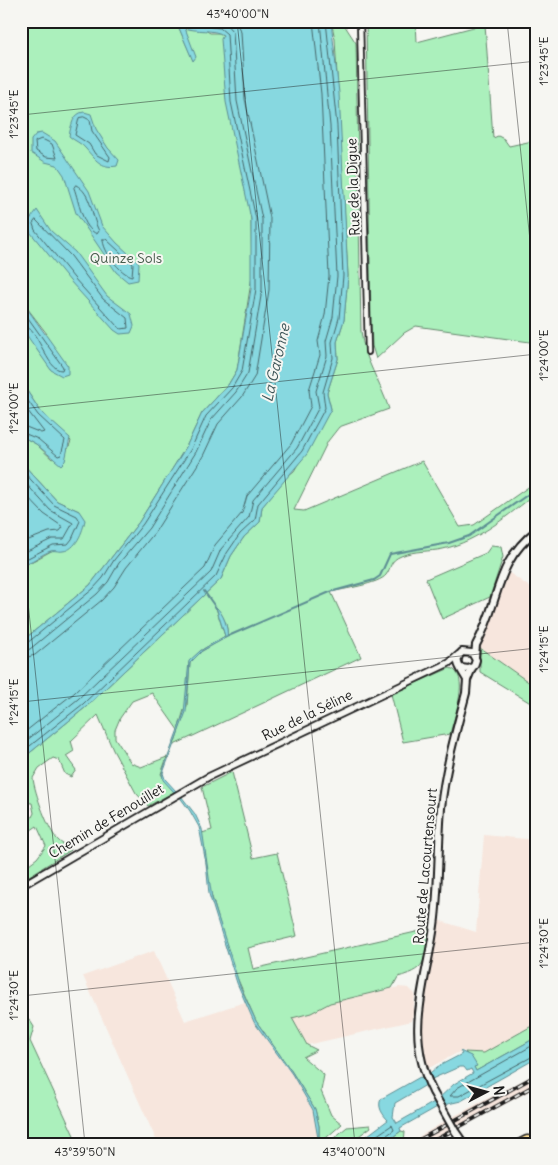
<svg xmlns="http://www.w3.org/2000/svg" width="558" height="1165" viewBox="0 0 558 1165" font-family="Delius,sans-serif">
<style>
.built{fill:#f7e6dd}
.green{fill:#abf0bc;stroke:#64866c}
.water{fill:#87d8e0;stroke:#5c8d92;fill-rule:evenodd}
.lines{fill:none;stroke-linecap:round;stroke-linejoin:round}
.shore{stroke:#47676a;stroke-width:1}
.stream{stroke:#5c8d92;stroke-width:2}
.minor-casing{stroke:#1c1c1c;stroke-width:8}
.tertiary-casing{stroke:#1c1c1c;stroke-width:9}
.secondary-casing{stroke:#1c1c1c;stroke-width:10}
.primary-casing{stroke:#1c1c1c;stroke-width:11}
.minor{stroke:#f6f6f2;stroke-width:4.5}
.tertiary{stroke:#f6f6f2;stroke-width:5.5}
.secondary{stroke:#f6f6f2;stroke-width:6}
.primary{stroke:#fdde96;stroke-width:8}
.rail-casing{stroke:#1c1c1c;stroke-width:4}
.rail{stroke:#f6f6f2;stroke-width:2;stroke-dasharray:5.5;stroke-linecap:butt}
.secondary-bridge-casing{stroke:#1c1c1c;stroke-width:10;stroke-linecap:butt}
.secondary-bridge{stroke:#f6f6f2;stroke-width:6}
.ticks{fill:none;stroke:#1c1c1c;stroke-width:1;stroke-opacity:0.45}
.labels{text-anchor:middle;stroke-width:4;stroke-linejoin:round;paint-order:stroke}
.street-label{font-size:14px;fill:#1c1c1c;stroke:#f6f6f2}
.park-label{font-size:14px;fill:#475c4c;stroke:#f6f6f2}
.water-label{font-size:15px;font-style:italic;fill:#3c5457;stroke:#f6f6f2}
.neatline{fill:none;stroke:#1c1c1c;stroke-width:2}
.ticks-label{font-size:12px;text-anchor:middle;fill:#1c1c1c}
</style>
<rect width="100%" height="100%" fill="#f6f6f2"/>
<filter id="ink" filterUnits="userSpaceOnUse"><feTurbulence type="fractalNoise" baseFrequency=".02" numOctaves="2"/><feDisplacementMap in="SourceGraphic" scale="10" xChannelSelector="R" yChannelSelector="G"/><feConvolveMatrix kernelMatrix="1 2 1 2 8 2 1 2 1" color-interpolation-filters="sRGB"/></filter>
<g filter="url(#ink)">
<!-- built -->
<path class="built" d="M508,572L537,592V688L480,648Z
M484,835L537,840V1023L484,1053L461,1051L427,1069L421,1023L422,1005L438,920L476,932Z
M154,951L185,1021L245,1002L254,1022L292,1074L313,1110L317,1124V1144H158L83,976Z
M399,987L409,988L415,994L412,1021L307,1045L292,1018L311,1013L330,1003Z
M537,1073V1087L456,1130L450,1118Z
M445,1121L451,1132L430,1144H407Z"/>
<!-- green -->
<path class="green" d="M21,21H176L193,60L185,28L197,25L210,33H219L223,35L251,219L252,276L237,370L228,385L202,413L186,447L139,522L90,585L21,642V562H31L55,549L79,511L57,501L21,462V436L36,444L52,459L68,449L71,441L41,412L21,382V327L27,333L47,334L21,300Z
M331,21H345V26L356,43L361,331C364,360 380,381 389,409L339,427L328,441L294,510L304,511L422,461L460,527L474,525L537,481V493C508,515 479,541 443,549C429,552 415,550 401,556C389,561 392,567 386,575C379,584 343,589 331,592L361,657L174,745L187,706L190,663L202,651L227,637C229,628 223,614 216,608L225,636L200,651L189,662L187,700L178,730L152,693L132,701L120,718L115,730V738L131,763L141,767L167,757L161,774L174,792L148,806L136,793L113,750L98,715L71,741L74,751L66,756L76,770L71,777L65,774L59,760L53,758L39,768L33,778C34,791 49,833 59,841C63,845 67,845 71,850L21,881V870L37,858L46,846L37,826L21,837V817L24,816L29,823L34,813L32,803L21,802V760L86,707L221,579L231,556L244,537L260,522L262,507L284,479L294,471L331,409L327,393L338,359L337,342L344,320L348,276L335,39Z
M366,21H416L417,42L485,24L493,138L498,136L504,139L509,146L537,140V343L416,326L404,333L376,359L372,346L371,320Z
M491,546L501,547L503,557L490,597L442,619L426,579L486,553Z
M480,648L537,688V707L480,672Z
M450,668C471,674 454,717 450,734L403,742L391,694Z
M232,772L253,858L277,853L297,936L248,948L253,969L429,929C424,958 430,968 398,977L392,988L330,1003L311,1013L292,1018L307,1045L317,1050L303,1057L324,1075L321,1091L331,1115L342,1124L319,1144V1126L315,1109L292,1072L256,1021L232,966L210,890L202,833L212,830L202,787Z
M29,1019L34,1027L30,1041L78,1144H21V1020Z
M537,1023V1037L476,1071L474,1067L476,1066L465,1052L484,1053Z
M370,1125L371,1127L348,1144H327L347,1127Z
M401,1131L405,1132L404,1144H383Z"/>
<!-- water -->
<path class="water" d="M176,21L196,23L203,21H331L339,93L348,276L344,320L337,342L338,359L327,393L331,409L307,454L262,507L260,522L244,537L231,556L221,579L86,707L21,760V642L90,585L139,522L186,447L202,413L228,385L237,370L251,289V219L226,102L221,39L223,35C215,29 195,32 185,28L196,57L193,61Z
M84,112L91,114L96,129L108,148L119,160L117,166C101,169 95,159 86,149C82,143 74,141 69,136C71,126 73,113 84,112Z
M42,133L55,141L89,191L102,226L117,243L139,263L138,280L128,282L116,272L76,213L64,175L57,165L45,162L31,153V140L36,134Z
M37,210L51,231L75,252L107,296L131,314L134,326L131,333L120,334L114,330L70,281L30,232L28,222Z
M21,300L68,366V374L62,376L51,370L21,327Z
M21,382L41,412L70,438L65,461L61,465L36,444L21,436Z
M21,462L57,501L79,511L85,520C83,531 76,550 63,551C58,552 54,549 48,552C41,555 35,560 27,563L21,562Z
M216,607C223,613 229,628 227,637L202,651L190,663L186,712L163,773L165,779L176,791L174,792L163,780L162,773L184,713L189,661L200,651L225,636Z
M179,796H181L195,814L202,829L212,898L240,986L256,1021L292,1072L315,1109L319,1126V1144L313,1110L292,1074L254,1022L237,983L209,894L206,863L199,827L190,811Z
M537,1037V1058L461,1101L439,1106L400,1128L401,1131L383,1144H356L388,1120C383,1115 377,1107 381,1099L420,1077L423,1079L437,1067L462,1054L460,1051L471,1056L477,1066L474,1067L476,1071ZM459,1067H464L467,1071L471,1069L473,1073L454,1084L436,1101L397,1123L393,1117L395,1103L426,1085L425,1082Z"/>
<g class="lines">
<!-- shore -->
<path class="shore" d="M84,117L90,120L92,131L110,157L109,161L95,154L89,144L75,135L79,118Z
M42,139L52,144L57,158L46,157L36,151L35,142Z
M76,185C92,193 91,216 99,231L97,234C82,228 79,201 74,188Z
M36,220L71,256L103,299L127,318L128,328L121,329L117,326L74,278L35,230L33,224Z
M103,239H106L133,264L132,276C121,275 102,250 103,239Z
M21,308L63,367L62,370C46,371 39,326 21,324
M21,391L38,415L65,440L61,455L58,456L38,439L21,432
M21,402L44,432L41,433L21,425
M21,469L54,505L77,516L80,521L72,539L68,544L53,545L28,558L21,557
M21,478L50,510L73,523L64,539H52L27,551H21
M21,490L44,514L63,527L60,531L49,532L21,543
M21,645L26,644L93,589L103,578L114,560L143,524L191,449L206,416L232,388L242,371L256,289V219L231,102L227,34L220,28C207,27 197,23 184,24L181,21
M21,652L30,649L97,594L108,582L119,563L149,528L196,452L211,420L236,392L248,373L262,290V219L237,101L233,32L224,22L209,21
M21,659L35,655L102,600L114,587L126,568L155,532L203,456L218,424L242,397L255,376L269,290L270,218L245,99L241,32L235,21
M21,735L74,693L205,568L215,545L242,513L247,496L291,444L311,406L309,390L320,355L318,341L325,315L329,276L321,94L313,21
M21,745L78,699L211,572L221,549L249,517L253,500L297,448L319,407L316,391L327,356L326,341L333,317L337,276L330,126L320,21
M21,753L83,704L216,576L227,553L240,534L255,520L258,504L302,451L325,408L323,392L333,358L332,342L339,318L343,276L337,126L326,21
M537,1043L457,1088L450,1096H459L537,1054
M364,1144L392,1125L394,1130L383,1138L381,1144"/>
<!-- stream -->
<path class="stream" d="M204,591L216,608
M226,637L330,592L374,580L380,576L390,554L449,543L469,536L537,488"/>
<!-- minor casing -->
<g class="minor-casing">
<path id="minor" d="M360,21L368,352"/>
</g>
<!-- tertiary casing -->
<g class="tertiary-casing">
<path id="tertiary" d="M21,886L208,777L449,663L458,655"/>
</g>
<!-- secondary casing -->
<g class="secondary-casing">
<path id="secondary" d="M475,657L476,645C501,601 493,564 537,530
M461,668L469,669L474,666L476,660L472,653L462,652C452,661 462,670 467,680
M433,1092C402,1030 428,981 435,918C439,882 438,844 441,808C445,769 456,731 466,693L467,680L472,668
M455,1131L464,1144"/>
</g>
<!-- primary casing -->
<g class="primary-casing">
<path id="primary" d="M519,1144L527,1140L537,1141"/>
</g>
<!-- minor -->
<use href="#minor" class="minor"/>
<!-- tertiary -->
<use href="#tertiary" class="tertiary"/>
<!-- secondary -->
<use href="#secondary" class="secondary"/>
<!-- primary -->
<use href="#primary" class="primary"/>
<!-- rail casing -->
<g class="rail-casing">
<path id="rail" d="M412,1144L537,1075
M428,1144L537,1084"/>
</g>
<!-- rail -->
<use href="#rail" class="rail"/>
<!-- secondary-bridge casing -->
<g class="secondary-bridge-casing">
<path id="secondary-bridge" d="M433,1092L455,1131"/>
</g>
<!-- secondary-bridge -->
<use href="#secondary-bridge" class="secondary-bridge"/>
</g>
</g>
<!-- ticks -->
<path class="ticks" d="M237,21L355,1144M507,21L537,307M21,115L537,61M21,409L537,354M21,536L85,1144M21,702L537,648M21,996L537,942"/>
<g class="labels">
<!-- street labels -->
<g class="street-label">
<text transform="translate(353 187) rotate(-92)" y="5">Rue de la Digue</text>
<text transform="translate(307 715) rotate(-26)" y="5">Rue de la Séline</text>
<text transform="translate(106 821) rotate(-31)" y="5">Chemin de Fenouillet</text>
<text transform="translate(425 866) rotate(-85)" y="5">Route de Lacourtensourt</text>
</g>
<!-- park labels -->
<g class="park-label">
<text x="126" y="263">Quinze Sols</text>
</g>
<!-- water labels -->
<g class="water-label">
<text transform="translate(276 363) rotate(-77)" y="5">La Garonne</text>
</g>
</g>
<!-- margin -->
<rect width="558" height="1165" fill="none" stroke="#f6f6f2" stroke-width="55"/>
<!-- north arrow -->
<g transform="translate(486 1092) rotate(84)" stroke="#f6f6f2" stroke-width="4" paint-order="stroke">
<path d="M0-4L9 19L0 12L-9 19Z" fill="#1c1c1c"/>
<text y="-8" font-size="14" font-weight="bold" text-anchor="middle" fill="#1c1c1c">N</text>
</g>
<rect x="28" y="28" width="502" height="1110" class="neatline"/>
<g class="ticks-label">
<text x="238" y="18">43°40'00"N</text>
<text transform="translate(544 61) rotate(-90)" y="4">1°23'45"E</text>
<text transform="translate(14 114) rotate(-90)" y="4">1°23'45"E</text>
<text transform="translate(544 355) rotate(-90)" y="4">1°24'00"E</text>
<text transform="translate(14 408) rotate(-90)" y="4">1°24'00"E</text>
<text transform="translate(544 649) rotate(-90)" y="4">1°24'15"E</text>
<text transform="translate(14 702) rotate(-90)" y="4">1°24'15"E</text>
<text transform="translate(544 943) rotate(-90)" y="4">1°24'30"E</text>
<text transform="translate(14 995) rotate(-90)" y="4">1°24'30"E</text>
<text x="85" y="1156">43°39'50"N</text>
<text x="354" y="1156">43°40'00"N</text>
</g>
</svg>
